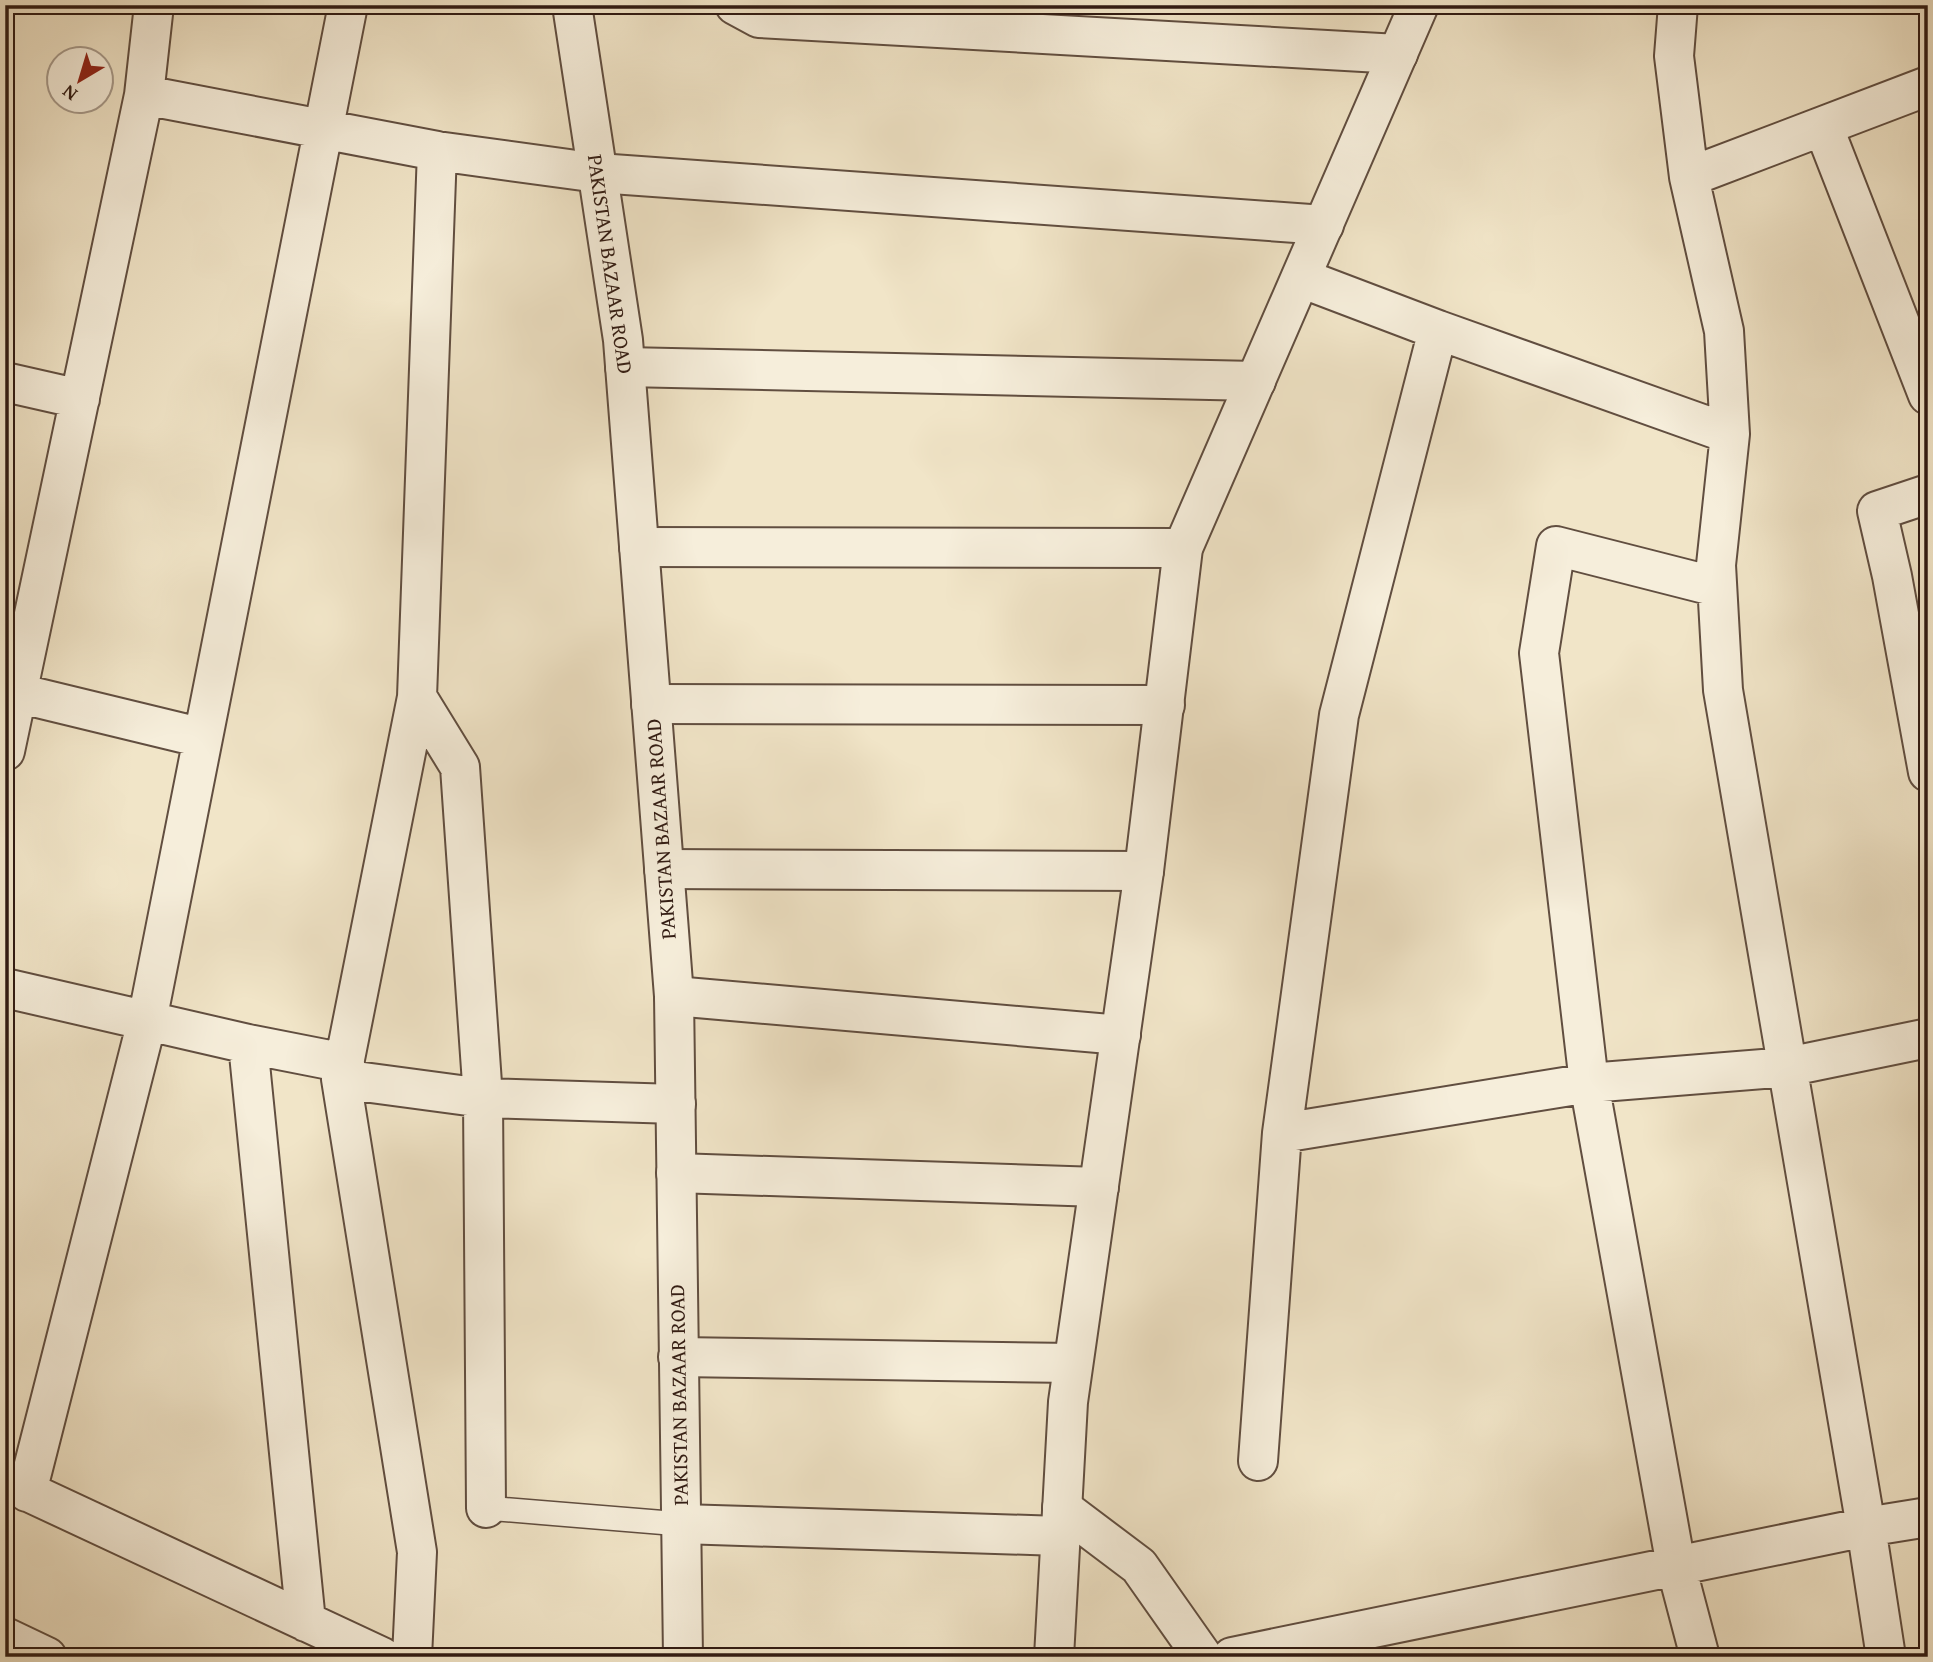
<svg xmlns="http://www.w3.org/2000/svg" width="1933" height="1662" viewBox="0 0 1933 1662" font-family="'Gentium Book Plus',serif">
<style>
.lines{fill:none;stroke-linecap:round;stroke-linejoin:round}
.service-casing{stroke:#614e40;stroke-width:26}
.minor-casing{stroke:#614e40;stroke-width:42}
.tertiary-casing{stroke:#614e40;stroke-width:42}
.service{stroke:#f6eedb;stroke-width:23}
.minor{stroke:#f6eedb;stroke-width:38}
.tertiary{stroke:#f6eedb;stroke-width:38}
.labels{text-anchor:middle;stroke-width:5;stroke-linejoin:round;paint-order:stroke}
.street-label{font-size:21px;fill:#311b13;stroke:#f6eedb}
</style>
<rect width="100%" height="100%" fill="#f1e5c8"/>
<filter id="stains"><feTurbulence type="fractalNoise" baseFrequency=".00286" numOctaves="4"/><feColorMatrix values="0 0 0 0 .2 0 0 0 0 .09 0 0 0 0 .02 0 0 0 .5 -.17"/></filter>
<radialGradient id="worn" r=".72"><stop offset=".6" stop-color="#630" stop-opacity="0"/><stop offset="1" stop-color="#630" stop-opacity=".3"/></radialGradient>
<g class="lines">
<!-- service casing -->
<g class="service-casing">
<path id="service" d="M486,1508L681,1524"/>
</g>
<!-- minor casing -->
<g class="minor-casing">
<path id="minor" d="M735,5L759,18L1398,54
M1678,5L1674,56L1689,177L1724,331L1730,434L1716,565L1723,690L1866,1527L1886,1657
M144,95L437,151
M1823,126L1928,395
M1689,177L1928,86
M1438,330L1730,434
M625,367L1256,381
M5,382L80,399
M1928,494L1877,511L1892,576L1928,772
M639,547L1183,548
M5,690L203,738
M417,697L460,767L483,1098L486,1508
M651,704L1165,705
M5,751L144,95L154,5
M664,869L1144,871
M5,988L248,1044L345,1063
M674,996L1121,1035
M248,1044L306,1622
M341,1079L483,1098L676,1104
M1282,1133L1589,1083L1787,1067L1928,1038
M676,1173L1099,1187
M678,1357L1073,1363
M1258,1461L1282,1133L1339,715L1438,330L1301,278
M5,1481L382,1657
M27,1492L147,1021L348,5
M1062,1508L1139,1566L1203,1657
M681,1524L1060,1536
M5,1637L47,1657
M412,1657L417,1552L341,1079L417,697L437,151L598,173L1324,225
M1232,1657L1866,1527L1928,1517
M1700,1657L1676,1566L1589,1083L1539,653L1556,546L1717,587"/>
</g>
<!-- tertiary casing -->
<g class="tertiary-casing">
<path id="tertiary" d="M572,5L623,340L674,996L683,1657
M1054,1657L1068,1402L1144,871L1183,548L1419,5"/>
</g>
<!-- service -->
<use href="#service" class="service"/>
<!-- minor -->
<use href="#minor" class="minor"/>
<!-- tertiary -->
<use href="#tertiary" class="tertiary"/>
</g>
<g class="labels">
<!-- street labels -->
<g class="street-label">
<text transform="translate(610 264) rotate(82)" y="7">PAKISTAN BAZAAR ROAD</text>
<text transform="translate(661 829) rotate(-94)" y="7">PAKISTAN BAZAAR ROAD</text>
<text transform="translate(679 1395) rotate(-91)" y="7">PAKISTAN BAZAAR ROAD</text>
</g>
</g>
<!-- margin -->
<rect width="1933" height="1662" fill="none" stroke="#f1e5c8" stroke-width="28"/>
<rect x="7" y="7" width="1919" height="1648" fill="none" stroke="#311b13" stroke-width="3.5"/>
<rect x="14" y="14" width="1905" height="1634" fill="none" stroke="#311b13" stroke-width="2"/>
<!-- north arrow -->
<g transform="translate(80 80) rotate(218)"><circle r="33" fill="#f6eedb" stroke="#a79a8b" stroke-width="2"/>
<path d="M0-5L12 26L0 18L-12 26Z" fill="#8f2418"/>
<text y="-10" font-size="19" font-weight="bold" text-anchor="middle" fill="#311b13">N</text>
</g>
<rect width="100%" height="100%" filter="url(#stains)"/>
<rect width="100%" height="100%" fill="url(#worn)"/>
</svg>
